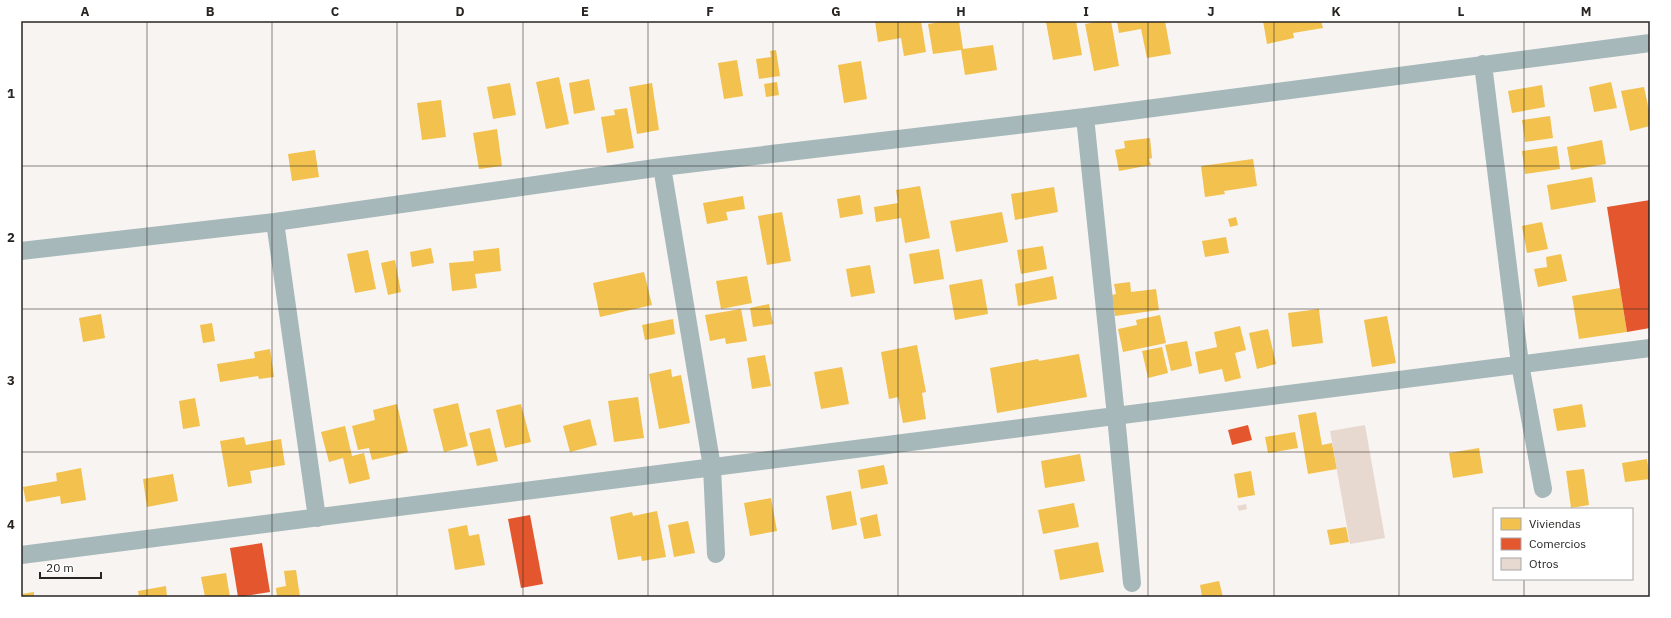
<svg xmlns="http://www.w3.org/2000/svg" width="1671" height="618" viewBox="0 0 1671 618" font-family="'IBM Plex Sans',sans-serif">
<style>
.homes{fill:#f2c14e}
.shops{fill:#e4572e}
.building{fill:#e8d9d0}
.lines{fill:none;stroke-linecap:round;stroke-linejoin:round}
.street{stroke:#a6b8ba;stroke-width:18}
.grid{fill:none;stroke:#282523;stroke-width:1;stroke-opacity:0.55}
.neatline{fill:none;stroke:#282523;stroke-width:1.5}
.grid-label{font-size:13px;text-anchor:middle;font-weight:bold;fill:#282523}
</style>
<rect width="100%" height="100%" fill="#f8f4f2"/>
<!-- homes -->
<path class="homes" d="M875,21H921L926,52L904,56L901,38L878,42Z
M947,21H959L963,49L993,45L997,70L965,75L961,50L933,54L928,24Z
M1052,21H1076L1082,55L1053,60L1046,22Z
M1101,21H1111L1119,66L1094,71L1085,24Z
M1117,21H1165L1171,54L1147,58L1141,29L1119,33Z
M1263,21H1321L1323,28L1293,33L1294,38L1267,44Z
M776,50L780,76L759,79L756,59L771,57L770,51Z
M737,60L743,96L724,99L718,63Z
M861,61L867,99L844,103L838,65Z
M559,77L569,124L546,129L536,82Z
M589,79L595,110L574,114L569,83Z
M777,82L779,95L766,97L764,84Z
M1611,82L1617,108L1594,112L1589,87Z
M510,83L516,115L493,119L487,87Z
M652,83L659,130L637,134L629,87Z
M1542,85L1545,107L1512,113L1508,91Z
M1644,87L1650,115V126L1630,131L1621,91Z
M441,100L446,137L422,140L417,103Z
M627,108L634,148L607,153L601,117L615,115L614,110Z
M1550,116L1553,138L1525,142L1522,120Z
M497,129L502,166L479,169L473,133Z
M1150,138L1152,158L1149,159L1151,165L1119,171L1115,150L1125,148L1124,141Z
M1602,140L1606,164L1571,170L1567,147Z
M1557,146L1560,169L1525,174L1522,151Z
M315,150L319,177L292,181L288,154Z
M1253,159L1257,186L1224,191L1225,194L1205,197L1201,166Z
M1592,177L1596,202L1551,210L1547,185Z
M920,186L930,238L905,243L901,218L876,222L874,207L898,203L896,190Z
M1054,187L1058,212L1015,220L1011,194Z
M860,195L863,214L840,218L837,199Z
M743,196L745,209L726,212L728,220L707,224L703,203Z
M782,212L791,261L767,265L758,216Z
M1002,212L1008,242L956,252L950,221Z
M1236,217L1238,225L1230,227L1228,219Z
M1542,222L1548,249L1527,253L1522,226Z
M1226,237L1229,253L1205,257L1202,241Z
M1043,246L1047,269L1021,274L1017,250Z
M431,248L434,263L412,267L410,252Z
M499,248L501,271L475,274L477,288L452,291L449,263L474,261L473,251Z
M939,249L944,279L914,284L909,254Z
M368,250L376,289L355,293L347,254Z
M1561,254L1567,281L1538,287L1534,269L1547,267L1546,257Z
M395,260L401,292L388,295L381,263Z
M870,265L875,293L851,297L846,269Z
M644,272L652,305L600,317L593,283Z
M747,276L752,303L721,309L716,281Z
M1053,276L1057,299L1018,306L1015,284Z
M982,279L988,314L955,320L949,285Z
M1130,282L1131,292L1156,289L1159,310L1115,316L1112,295L1116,294L1114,284Z
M1620,288L1627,332L1579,339L1572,296Z
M769,304L773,324L753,327L750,308Z
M741,309L747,341L726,344L725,338L710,341L705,315Z
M1319,309L1323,343L1292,347L1288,313Z
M101,314L105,338L83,342L79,318Z
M1160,315L1166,343L1123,352L1118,329L1137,325L1136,320Z
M1387,316L1396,363L1372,367L1364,320Z
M673,319L675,334L645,340L642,325Z
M212,323L215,341L203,343L200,325Z
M1240,326L1246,350L1235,353L1241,378L1225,382L1222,369L1199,374L1195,352L1217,347L1214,332Z
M1268,329L1276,364L1257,369L1249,333Z
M1187,341L1192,366L1171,371L1165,345Z
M917,345L926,392L922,393L926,419L903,423L898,397L889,399L881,352Z
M1162,347L1168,373L1148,378L1142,351Z
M270,349L274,377L259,379L258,376L220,382L217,364L255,358L254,352Z
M1079,354L1087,397L997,413L990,368L1038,359L1039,361Z
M765,355L771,386L752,389L747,358Z
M842,367L849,404L821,409L814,372Z
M671,369L672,377L681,375L690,423L659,429L649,374Z
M638,397L644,438L614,442L608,401Z
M195,398L200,426L183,429L179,401Z
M458,403L468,446L444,452L433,409Z
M397,404L408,452L372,460L369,448L358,450L352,426L375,420L373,410Z
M521,404L531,442L505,448L496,410Z
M1582,404L1586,427L1557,431L1553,409Z
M1316,412L1322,445L1332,443L1337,469L1308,474L1298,415Z
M590,419L597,445L570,452L563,426Z
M345,426L352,456L364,453L370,479L349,484L343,458L329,462L321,432Z
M490,428L498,461L477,466L469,433Z
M1295,432L1298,448L1268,453L1265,437Z
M244,437L246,445L281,439L285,465L250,471L252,483L228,487L220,441Z
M1479,448L1483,473L1453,478L1449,453Z
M1080,454L1085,481L1045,488L1041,461Z
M1647,459L1650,479L1625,482L1622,463Z
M884,465L888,484L861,489L858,470Z
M81,468L86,500L61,504L60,496L26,502L23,487L57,481L56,473Z
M1584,469L1589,505L1571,508L1566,471Z
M1251,471L1255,495L1238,498L1234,474Z
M173,474L178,501L147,507L143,479Z
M851,491L857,525L832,530L826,496Z
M771,498L777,531L750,536L744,503Z
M1074,503L1079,527L1043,534L1038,510Z
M657,511L666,557L642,561L641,556L618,560L610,517L632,512L633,516Z
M877,514L881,536L864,539L860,518Z
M688,521L695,553L674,557L668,525Z
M467,525L469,536L479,534L485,565L455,570L448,529Z
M1346,527L1349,542L1330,545L1327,530Z
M1098,542L1104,572L1060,580L1054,550Z
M296,570L300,597H277L276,588L286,586L284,571Z
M226,573L230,597H205L201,577Z
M1219,581L1223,597H1202L1200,585Z
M166,586L167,597H139L138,591Z
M34,592V597H21V594Z"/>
<!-- shops -->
<path class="shops" d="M1650,200V328L1627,332L1607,207Z
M1248,425L1252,440L1232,445L1228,430Z
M530,515L543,584L521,588L508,519Z
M262,543L270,592L238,597L230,548Z"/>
<!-- building -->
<path class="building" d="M1365,425L1385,538L1350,544L1330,431Z
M1246,504L1247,509L1239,511L1237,506Z"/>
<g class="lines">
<!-- street -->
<path class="street" d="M1483,64L1520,364L1543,489
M1085,117L1116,416L1132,583
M662,167L712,467L716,554
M275,222L317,518
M21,251L275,222L662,167L1085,117L1650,43
M21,555L1650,348"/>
</g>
<!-- grid -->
<path class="grid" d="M147,21V597M272,21V597M397,21V597M523,21V597M648,21V597M773,21V597M898,21V597M1023,21V597M1148,21V597M1274,21V597M1399,21V597M1524,21V509M21,166H1650M21,309H1650M21,452H1650M1524,579V597"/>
<!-- border -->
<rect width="1671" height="618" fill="none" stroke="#ffffff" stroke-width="44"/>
<!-- legend -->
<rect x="1493" y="508" width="140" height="72" fill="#ffffff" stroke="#a9a8a7"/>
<rect x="1501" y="518" width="20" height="12" fill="#f2c14e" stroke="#a9a8a7"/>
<text x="1529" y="528" font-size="12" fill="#282523">Viviendas</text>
<rect x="1501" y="538" width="20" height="12" fill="#e4572e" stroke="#a9a8a7"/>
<text x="1529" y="548" font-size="12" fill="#282523">Comercios</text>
<rect x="1501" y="558" width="20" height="12" fill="#e8d9d0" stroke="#a9a8a7"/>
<text x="1529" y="568" font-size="12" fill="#282523">Otros</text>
<!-- scale -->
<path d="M40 572v6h61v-6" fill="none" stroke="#282523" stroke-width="2"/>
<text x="46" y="572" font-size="12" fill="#282523" stroke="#ffffff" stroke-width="3" paint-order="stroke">20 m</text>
<rect x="22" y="22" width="1627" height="574" class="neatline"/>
<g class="grid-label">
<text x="85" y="16">A</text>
<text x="210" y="16">B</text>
<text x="335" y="16">C</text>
<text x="460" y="16">D</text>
<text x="585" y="16">E</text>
<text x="710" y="16">F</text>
<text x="836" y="16">G</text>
<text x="961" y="16">H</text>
<text x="1086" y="16">I</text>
<text x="1211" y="16">J</text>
<text x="1336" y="16">K</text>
<text x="1461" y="16">L</text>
<text x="1586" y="16">M</text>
<text x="11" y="98">1</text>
<text x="11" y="242">2</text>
<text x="11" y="385">3</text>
<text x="11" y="529">4</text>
</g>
</svg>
